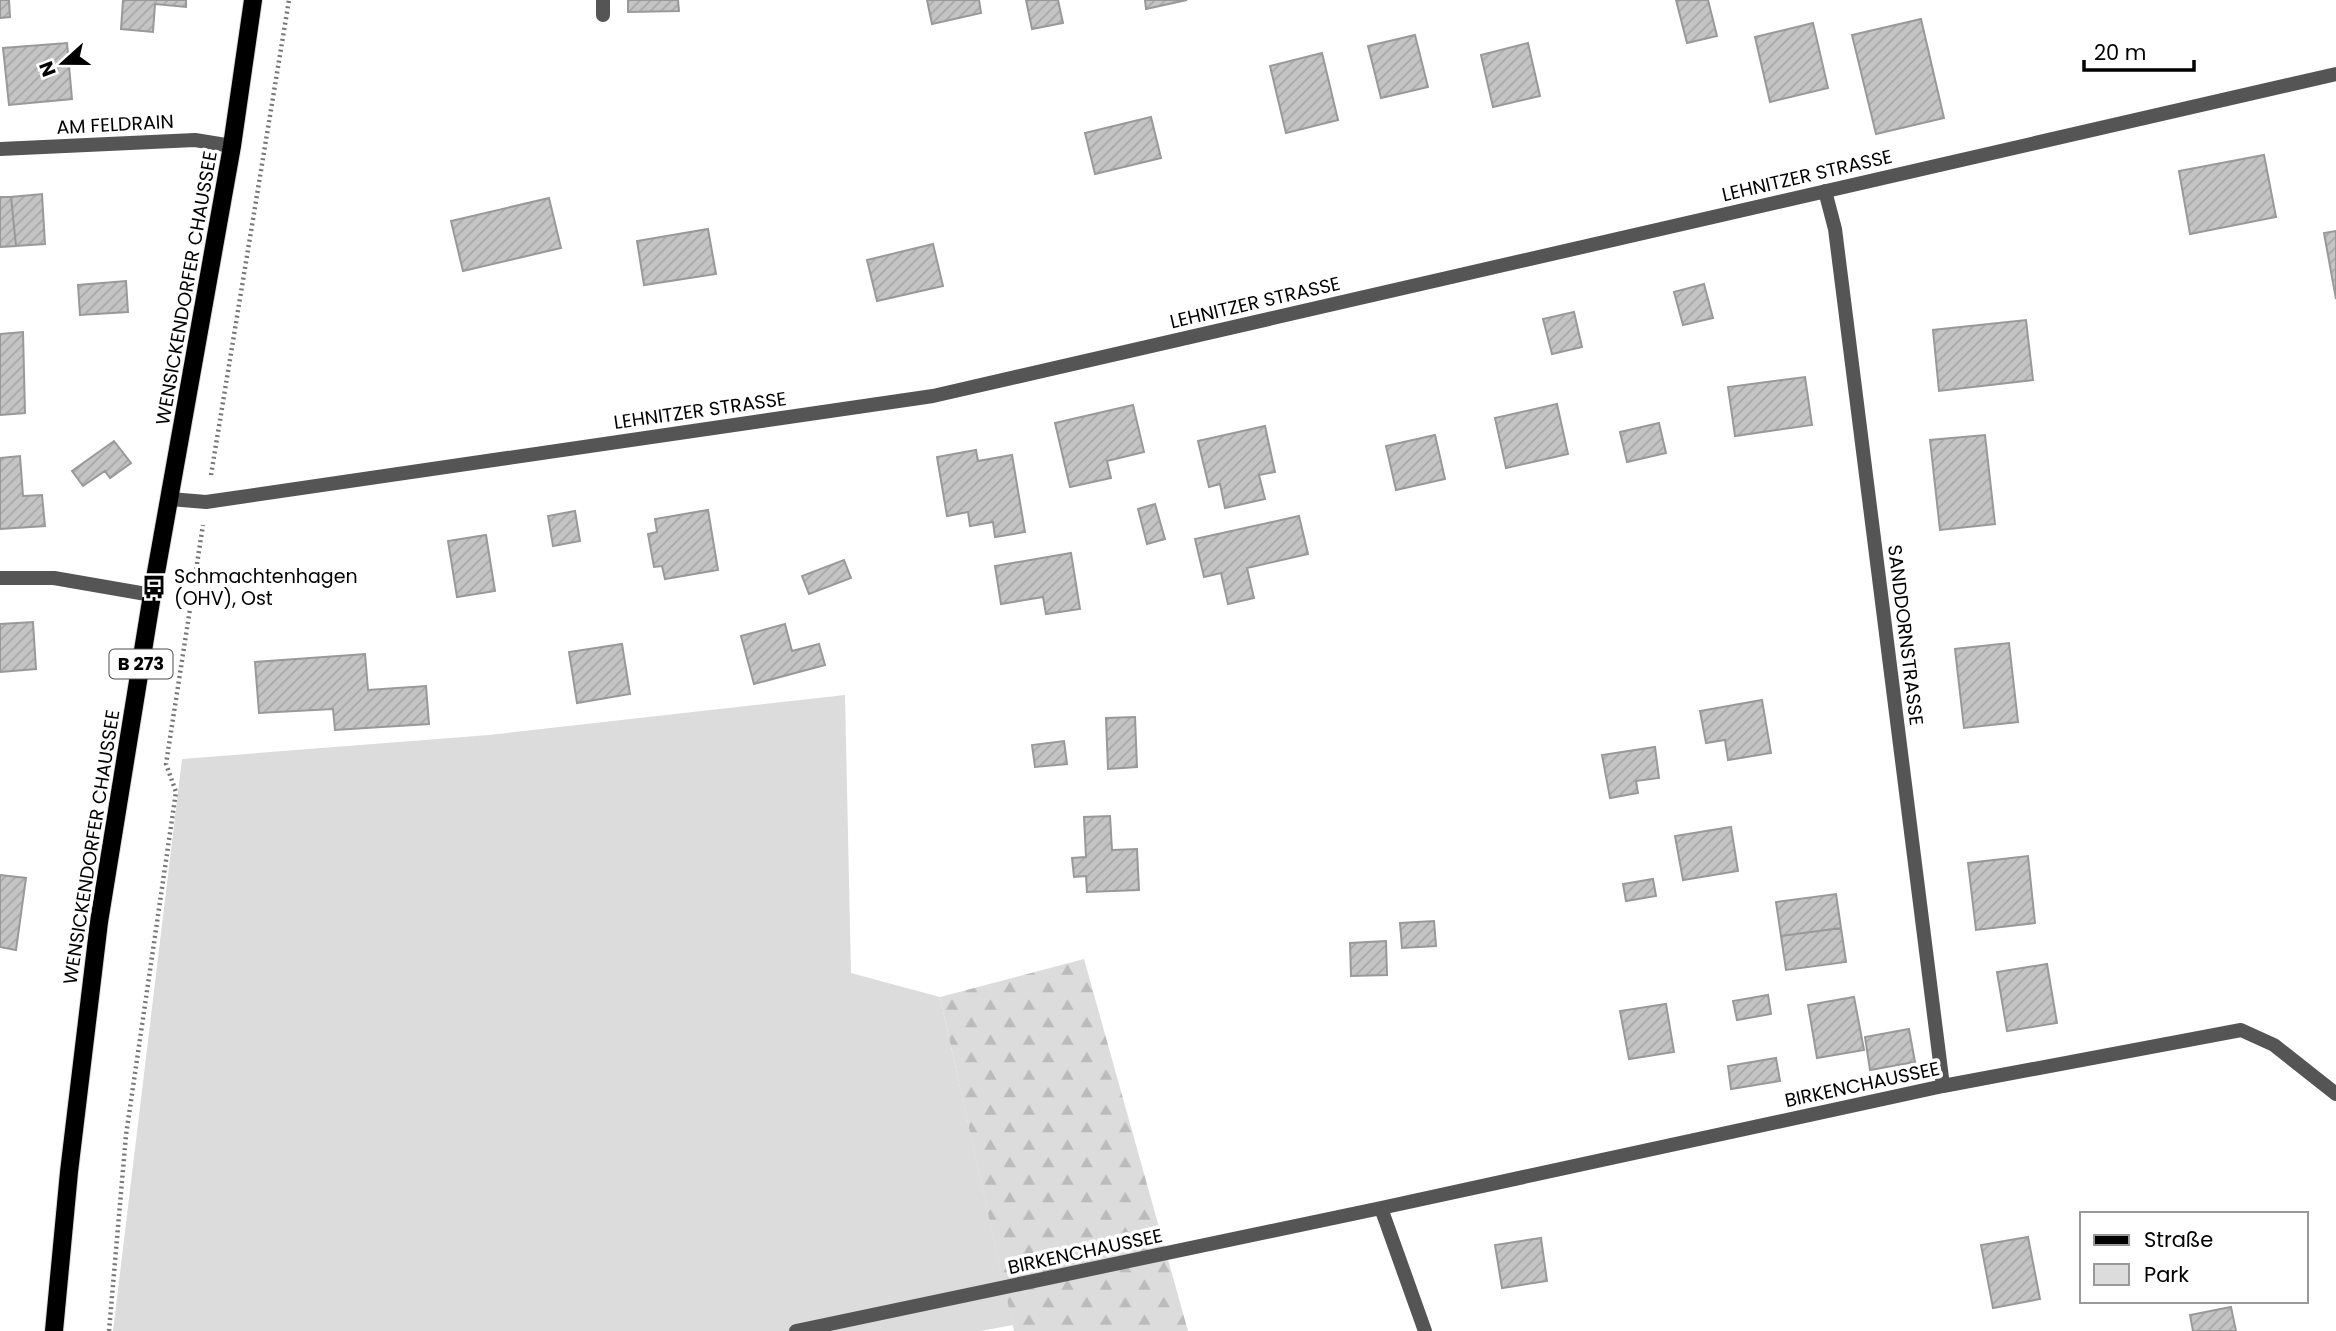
<svg xmlns="http://www.w3.org/2000/svg" width="2336" height="1331" viewBox="0 0 2336 1331" font-family="Poppins,sans-serif">
<style>
.green{fill:#dcdcdc}
.forest{fill:url(#forest-firs)}
.building{fill:url(#building-hatch);stroke:#999;stroke-width:2}
.lines{fill:none;stroke-linecap:round;stroke-linejoin:round}
.primary-casing{stroke:#dbdbdb;stroke-width:20}
.path{stroke:#777;stroke-width:4.5;stroke-dasharray:2 3.5;stroke-linecap:butt}
.service{stroke:#555;stroke-width:14}
.minor{stroke:#555;stroke-width:14}
.primary{stroke:#000;stroke-width:18}
.labels{text-anchor:middle;stroke-width:7;stroke-linejoin:round;paint-order:stroke}
.shield{fill:#fff;stroke:#4c4c4c;stroke-width:2}
.shield-label{font-size:18px;font-weight:bold;fill:#000}
.street-label{font-size:19px;fill:#000;stroke:#fff}
.poi-label{font-size:19px;fill:#000;stroke:#fff;text-anchor:start}
</style>
<defs>
<pattern id="forest-firs" width="22" height="20" patternUnits="userSpaceOnUse" patternTransform="scale(1.75)"><rect width="22" height="20" fill="#dcdcdc"/><path d="M5 1l3.5 6h-7zM16 11l3.5 6h-7z" fill="#bbb"/></pattern>
<pattern id="building-hatch" width="6" height="6" patternUnits="userSpaceOnUse" patternTransform="scale(1.75)"><rect width="6" height="6" fill="#c4c4c4"/><path d="M-1 1l2-2M0 6l6-6M5 7l2-2" fill="none" stroke="#a7a7a7"/></pattern>
</defs>
<rect width="100%" height="100%" fill="#fff"/>
<!-- green -->
<path class="green" d="M845,695L851,973L940,997L1013,1325L981,1331H113L182,759L489,735Z"/>
<!-- forest -->
<path class="forest" d="M1084,959L1188,1331H1014L940,997Z"/>
<!-- building -->
<path class="building" d="M0,0H9L10,17L0,18Z
M123,0H186V7L155,4L153,32L121,29Z
M628,0H678L679,11L628,12Z
M927,0H979L981,13L932,24Z
M1026,0H1058L1063,23L1032,29Z
M1145,0H1187L1146,9Z
M1676,0H1708L1717,36L1687,43Z
M1921,19L1944,118L1876,134L1852,35Z
M1813,23L1828,88L1770,102L1755,37Z
M1415,35L1428,87L1381,98L1368,46Z
M67,43L72,99L9,105L3,48Z
M1528,43L1540,96L1493,107L1481,55Z
M1322,53L1338,120L1286,133L1270,66Z
M1151,117L1161,158L1095,174L1085,133Z
M2264,155L2276,217L2190,234L2179,171Z
M42,194L45,244L16,246L11,197Z
M0,197H11L16,246L0,247Z
M549,198L561,248L463,271L451,221Z
M708,229L716,274L644,285L637,241Z
M2336,231V299L2324,233Z
M933,244L943,286L877,301L867,260Z
M126,281L128,312L80,315L78,285Z
M1704,284L1713,318L1683,325L1674,292Z
M1574,312L1582,347L1552,354L1543,319Z
M2026,320L2033,380L1939,391L1933,330Z
M23,332L25,413L0,415V334Z
M1805,377L1812,425L1735,436L1728,387Z
M1557,404L1568,454L1506,468L1495,418Z
M1133,405L1144,452L1107,461L1111,478L1070,487L1055,423Z
M1659,423L1666,453L1627,462L1620,432Z
M1265,426L1275,472L1259,475L1265,499L1225,508L1220,484L1209,487L1198,441Z
M1435,435L1445,479L1396,490L1386,446Z
M1985,435L1995,524L1940,530L1930,440Z
M114,441L131,463L110,478L105,471L83,486L72,471Z
M976,450L978,461L1012,455L1025,532L995,537L993,522L970,526L968,512L947,516L937,457Z
M20,456L23,496L42,495L45,526L0,529V458Z
M1155,504L1165,539L1147,544L1138,509Z
M708,510L718,570L665,579L662,566L654,567L648,534L657,532L655,519Z
M575,511L580,541L553,546L548,516Z
M1299,516L1308,554L1247,568L1254,598L1228,604L1221,573L1204,577L1195,539Z
M486,535L495,591L457,597L448,541Z
M1071,553L1080,609L1046,614L1043,597L1001,604L995,566Z
M844,560L851,578L809,594L802,576Z
M33,622L36,669L0,672V624Z
M785,624L792,651L819,644L825,665L754,684L741,636Z
M2009,643L2018,722L1964,728L1955,649Z
M622,644L630,694L577,703L569,652Z
M365,654L368,690L426,686L429,724L335,730L333,709L259,713L255,662Z
M1762,700L1771,753L1728,760L1725,740L1706,743L1700,711Z
M1135,717L1137,767L1108,769L1106,718Z
M1064,741L1067,764L1035,767L1032,745Z
M1655,747L1659,778L1636,781L1638,793L1610,798L1602,755Z
M1110,816L1112,850L1137,849L1139,890L1087,892L1086,876L1074,877L1072,858L1086,857L1084,817Z
M1731,827L1738,871L1683,880L1675,836Z
M2028,856L2035,923L1976,930L1968,863Z
M0,875L26,878L16,950L0,947Z
M1653,879L1656,896L1626,901L1623,884Z
M1836,894L1841,928L1781,936L1776,902Z
M1434,921L1436,946L1402,948L1400,923Z
M1841,928L1846,962L1786,970L1781,936Z
M1386,941L1387,975L1351,976L1350,943Z
M2047,964L2057,1023L2007,1031L1997,972Z
M1768,995L1771,1014L1737,1020L1733,1001Z
M1854,997L1864,1050L1817,1058L1808,1005Z
M1666,1004L1674,1052L1629,1059L1620,1011Z
M1909,1029L1915,1062L1870,1070L1865,1037Z
M1776,1058L1780,1081L1731,1089L1728,1066Z
M2028,1237L2040,1299L1993,1308L1981,1245Z
M1541,1238L1547,1281L1502,1288L1495,1245Z
M2231,1307L2236,1331H2193L2190,1315Z"/>
<g class="lines">
<!-- primary casing -->
<g class="primary-casing">
<path id="primary" d="M54,1331L69,1172L99,922L152,595L232,146L253,0"/>
</g>
<!-- path -->
<path class="path" d="M211,475L289,0
M109,1331L126,1135L176,792L166,764L203,525"/>
<!-- service -->
<path class="service" d="M603,0V15
M0,578H54L152,595"/>
<!-- minor -->
<path class="minor" d="M0,149L195,140L232,146
M1825,191L1835,229L1943,1086
M170,499L206,502L933,396L2336,74
M1381,1208L1425,1331
M796,1331L1381,1208L1943,1086L2241,1030L2274,1045L2336,1094"/>
<!-- primary -->
<use href="#primary" class="primary"/>
</g>
<!-- icons -->
<defs>
<g id="bus-bare" transform="scale(1.89)"><path d="M-5-6H5V4H4V6H2V4H-2V6H-4V4H-5ZM-3.5-4V0h7V-4ZM-3.5 1.2v1.5H-2V1.2ZM2 1.2v1.5H3.5V1.2Z" fill="#000" stroke="#fff" stroke-width="2.5" paint-order="stroke"/></g>
</defs>
<g fill-rule="evenodd">
<use href="#bus-bare" x="154" y="587"/>
</g>
<g class="labels">
<!-- shield labels -->
<rect class="shield" x="109.5" y="649.5" width="63" height="29" rx="5"/>
<g class="shield-label">
<text x="141" y="670">B 273</text>
</g>
<!-- street labels -->
<g class="street-label">
<text transform="translate(115 124) rotate(-3)" y="7">AM FELDRAIN</text>
<text transform="translate(1807 175) rotate(-13)" y="7">LEHNITZER STRASSE</text>
<text transform="translate(186 288) rotate(-80)" y="7">WENSICKENDORFER CHAUSSEE</text>
<text transform="translate(1255 302) rotate(-13)" y="7">LEHNITZER STRASSE</text>
<text transform="translate(700 410) rotate(-8)" y="7">LEHNITZER STRASSE</text>
<text transform="translate(1906 635) rotate(83)" y="7">SANDDORNSTRASSE</text>
<text transform="translate(91 847) rotate(-81)" y="7">WENSICKENDORFER CHAUSSEE</text>
<text transform="translate(1862 1084) rotate(-12)" y="7">BIRKENCHAUSSEE</text>
<text transform="translate(1085 1251) rotate(-12)" y="7">BIRKENCHAUSSEE</text>
</g>
<!-- poi labels -->
<g class="poi-label">
<text x="174" y="583">Schmachtenhagen<tspan x="174" dy="22">(OHV), Ost</tspan></text>
</g>
</g>
<!-- legend -->
<rect x="2080" y="1212" width="228" height="91" fill="#ffffff" stroke="#999999" stroke-width="2"/>
<rect x="2094" y="1235" width="35" height="10" fill="#000000" stroke="#999999" stroke-width="2"/>
<text x="2144" y="1247" font-size="21" fill="#000000">Straße</text>
<rect x="2094" y="1264" width="35" height="21" fill="#dcdcdc" stroke="#999999" stroke-width="2"/>
<text x="2144" y="1282" font-size="21" fill="#000000">Park</text>
<!-- north arrow -->
<g transform="translate(63 63) rotate(249)" stroke="#ffffff" stroke-width="5" paint-order="stroke">
<path d="M0-5L12 26L0 18L-12 26Z" fill="#000000"/>
<text y="-10" font-size="19" font-weight="bold" text-anchor="middle" fill="#000000">N</text>
</g>
<!-- scale -->
<path d="M2084 60v10h110v-10" fill="none" stroke="#000000" stroke-width="3.5"/>
<text x="2094" y="60" font-size="21" fill="#000000" stroke="#ffffff" stroke-width="5" paint-order="stroke">20 m</text>
</svg>
